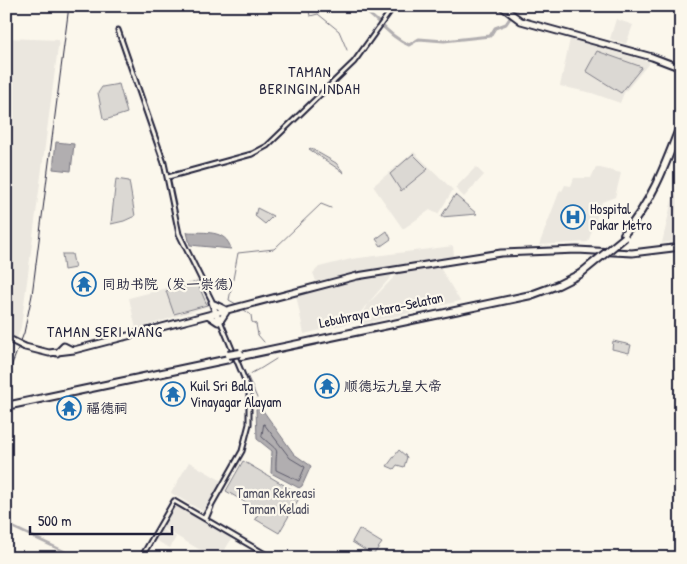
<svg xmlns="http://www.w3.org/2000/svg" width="687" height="564" viewBox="0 0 687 564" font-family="'Patrick Hand','LXGW WenKai TC',sans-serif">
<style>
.built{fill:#ebe7df}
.green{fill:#dbd8d3;stroke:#7e7d87}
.water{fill:#b1aeb0;stroke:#787681}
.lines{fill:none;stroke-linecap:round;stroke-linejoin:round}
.shore{stroke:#5b5a6a;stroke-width:1}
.stream{stroke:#787681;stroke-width:1}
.river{stroke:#b1aeb0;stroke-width:3}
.minor-casing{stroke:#22223b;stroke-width:7}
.major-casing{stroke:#22223b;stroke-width:9}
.highway-casing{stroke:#22223b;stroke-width:10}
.minor{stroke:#fbf7ec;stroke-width:3}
.major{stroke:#fbf7ec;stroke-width:5}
.highway{stroke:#fbf7ec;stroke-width:6}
.rail{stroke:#22223b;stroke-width:1}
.major-bridge-casing{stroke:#22223b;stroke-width:9;stroke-linecap:butt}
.highway-bridge-casing{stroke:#22223b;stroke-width:10;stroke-linecap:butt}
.major-bridge{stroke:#fbf7ec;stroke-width:5}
.highway-bridge{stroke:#fbf7ec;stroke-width:6}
.labels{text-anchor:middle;stroke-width:4.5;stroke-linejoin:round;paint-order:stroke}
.poi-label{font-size:14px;fill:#22223b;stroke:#fbf7ec;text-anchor:start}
.street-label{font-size:14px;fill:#22223b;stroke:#fbf7ec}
.park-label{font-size:14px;fill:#505061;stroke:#fbf7ec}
.neighbourhood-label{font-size:15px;letter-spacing:1px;fill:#22223b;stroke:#fbf7ec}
</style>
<rect width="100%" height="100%" fill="#fbf7ec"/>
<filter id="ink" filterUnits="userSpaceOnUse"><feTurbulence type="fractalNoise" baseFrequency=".02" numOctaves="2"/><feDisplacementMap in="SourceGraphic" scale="10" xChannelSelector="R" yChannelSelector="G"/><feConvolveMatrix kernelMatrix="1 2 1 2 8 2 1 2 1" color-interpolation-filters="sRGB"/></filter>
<g filter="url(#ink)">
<!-- built -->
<path class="built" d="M616,19L633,25L626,44L610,39Z
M6,38L59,40L21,327L6,370Z
M570,39L650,62L624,93L620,103L592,93L560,86Z
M414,152L453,190L438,214L430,210L403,229L373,186Z
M476,167L484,175L464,197L455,188Z
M596,167L621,173L615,197L602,202L588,242L539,245L560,190L562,191L565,185L571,186L574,178H591Z
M681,178V241L662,243L673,196Z
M453,246L454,256L316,281L313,273L319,267L351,259Z
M439,266L460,301L363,324L361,316L369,303L400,271Z
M394,273L360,313L359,321L304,334L296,295L350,281Z
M198,280L209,306L136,329L129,298Z
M189,462L222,481L204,512L171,493Z
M172,503L232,538L220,558H214L159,526Z
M161,529L176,537L170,548L155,540Z"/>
<!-- green -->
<path class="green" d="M597,51L642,67L621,93L586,71Z
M119,84L127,113L105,120L103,118L98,93L102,87Z
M310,148L336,163L344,173L309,149Z
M413,154L428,169L401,191L390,174Z
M116,179L129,181L135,216L124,221L111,224Z
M455,195L477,214L441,217Z
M257,208L273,216L265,224L255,216Z
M387,231L391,239L381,246L376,239Z
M62,254H72L75,268L64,270Z
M197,282L207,305L174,314L166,291Z
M613,341L631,345L629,353L612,349Z
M399,450L407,457L404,467L397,465L394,469L387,466Z
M243,461L301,495L279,533L255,519L260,511L226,491Z
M359,529L382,543L373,555L352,542Z"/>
<!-- water -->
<path class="water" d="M56,142L74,144L71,171L53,169Z
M187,232C205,233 226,229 231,249L190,245Z
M259,405L294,454L311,466L302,486L299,488L271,473L272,451L257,439L256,409Z"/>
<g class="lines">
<!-- shore -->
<path class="shore" d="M264,424L290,458L305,467L299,481L276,470C275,444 283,456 262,437Z"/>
<!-- stream -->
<path class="stream" d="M308,6L310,16L318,14L339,31L347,50
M236,304L229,300L238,253L274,249L321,204L331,208
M243,309L251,315L252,322L256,324L258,335L264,342
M260,369L276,359
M250,374L259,369
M248,375H247L257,398"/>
<!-- river -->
<path class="river" d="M358,6C377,17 389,37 409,45L419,39L444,41L490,36L495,28L506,24L518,6
M6,524L78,558"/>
<!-- minor casing -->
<g class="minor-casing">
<path id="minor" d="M118,30L164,163L179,234L212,301L249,390V424L242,451L204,518
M168,177L252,154L267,146L354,62L394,6
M211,302L218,322
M206,519L211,507
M141,558L174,501L272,558"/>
</g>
<!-- major casing -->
<g class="major-casing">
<path id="major" d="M501,6L521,21L652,57L681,68
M214,304L224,309
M209,316L218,322
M220,321L226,312
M111,341L115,333L124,337
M25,347L49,353L74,350L357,276L501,253L577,250L632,253L681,247
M57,353L64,346L72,350"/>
</g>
<!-- highway casing -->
<g class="highway-casing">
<path id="highway" d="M624,234C652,202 666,163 681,124
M241,356L531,295L558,285L580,274
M6,406L229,359"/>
</g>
<!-- minor -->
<use href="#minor" class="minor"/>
<!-- major -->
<use href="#major" class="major"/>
<!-- highway -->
<use href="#highway" class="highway"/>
<!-- rail -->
<path class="rail" d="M6,380L24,333L32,295L69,6"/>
<!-- major-bridge casing -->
<g class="major-bridge-casing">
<path id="major-bridge" d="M11,340L25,347"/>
</g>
<!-- highway-bridge casing -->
<g class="highway-bridge-casing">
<path id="highway-bridge" d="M580,274L625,237
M228,355L240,353"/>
</g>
<!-- major-bridge -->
<use href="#major-bridge" class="major-bridge"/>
<!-- highway-bridge -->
<use href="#highway-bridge" class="highway-bridge"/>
</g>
</g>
<!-- icons -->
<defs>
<g id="hospital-ring" transform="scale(1.25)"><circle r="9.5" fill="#fbf7ec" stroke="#1f6fb2" stroke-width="1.5"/><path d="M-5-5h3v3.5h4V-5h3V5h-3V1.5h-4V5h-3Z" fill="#1f6fb2"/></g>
<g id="temple-ring" transform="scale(1.25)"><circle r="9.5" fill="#fbf7ec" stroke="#1f6fb2" stroke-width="1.5"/><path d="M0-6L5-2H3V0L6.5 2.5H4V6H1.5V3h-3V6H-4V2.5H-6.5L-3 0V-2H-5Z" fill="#1f6fb2"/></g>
</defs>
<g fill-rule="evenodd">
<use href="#hospital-ring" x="573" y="217"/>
<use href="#temple-ring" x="84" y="284"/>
<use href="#temple-ring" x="327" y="386"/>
<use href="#temple-ring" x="173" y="394"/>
<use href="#temple-ring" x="69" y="408"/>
</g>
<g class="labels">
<!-- poi labels -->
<g class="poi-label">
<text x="590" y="214">Hospital<tspan x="590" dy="16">Pakar Metro</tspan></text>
<text x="102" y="289">同助书院（发一崇德）</text>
<text x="190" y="391">Kuil Sri Bala<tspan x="190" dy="16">Vinayagar Alayam</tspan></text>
<text x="344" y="391">顺德坛九皇大帝</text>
<text x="86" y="413">福德祠</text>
</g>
<!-- street labels -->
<g class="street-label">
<text transform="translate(381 310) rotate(-12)" y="5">Lebuhraya Utara–Selatan</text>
</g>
<!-- park labels -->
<g class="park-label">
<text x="276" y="498">Taman Rekreasi<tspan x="276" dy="16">Taman Keladi</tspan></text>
</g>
<!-- neighbourhood labels -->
<g class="neighbourhood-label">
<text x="310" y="77">TAMAN<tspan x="310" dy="17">BERINGIN INDAH</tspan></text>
<text x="105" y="337">TAMAN SERI WANG</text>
</g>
</g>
<!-- margin -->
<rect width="687" height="564" fill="none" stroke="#fbf7ec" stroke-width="25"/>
<rect x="12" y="12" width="662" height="539" fill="none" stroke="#22223b" stroke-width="2" filter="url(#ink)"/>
<!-- scale -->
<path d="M30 526v8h142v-8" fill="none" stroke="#22223b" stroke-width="2.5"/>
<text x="38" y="526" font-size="15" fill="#22223b" stroke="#fbf7ec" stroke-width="4" paint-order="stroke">500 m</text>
</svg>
